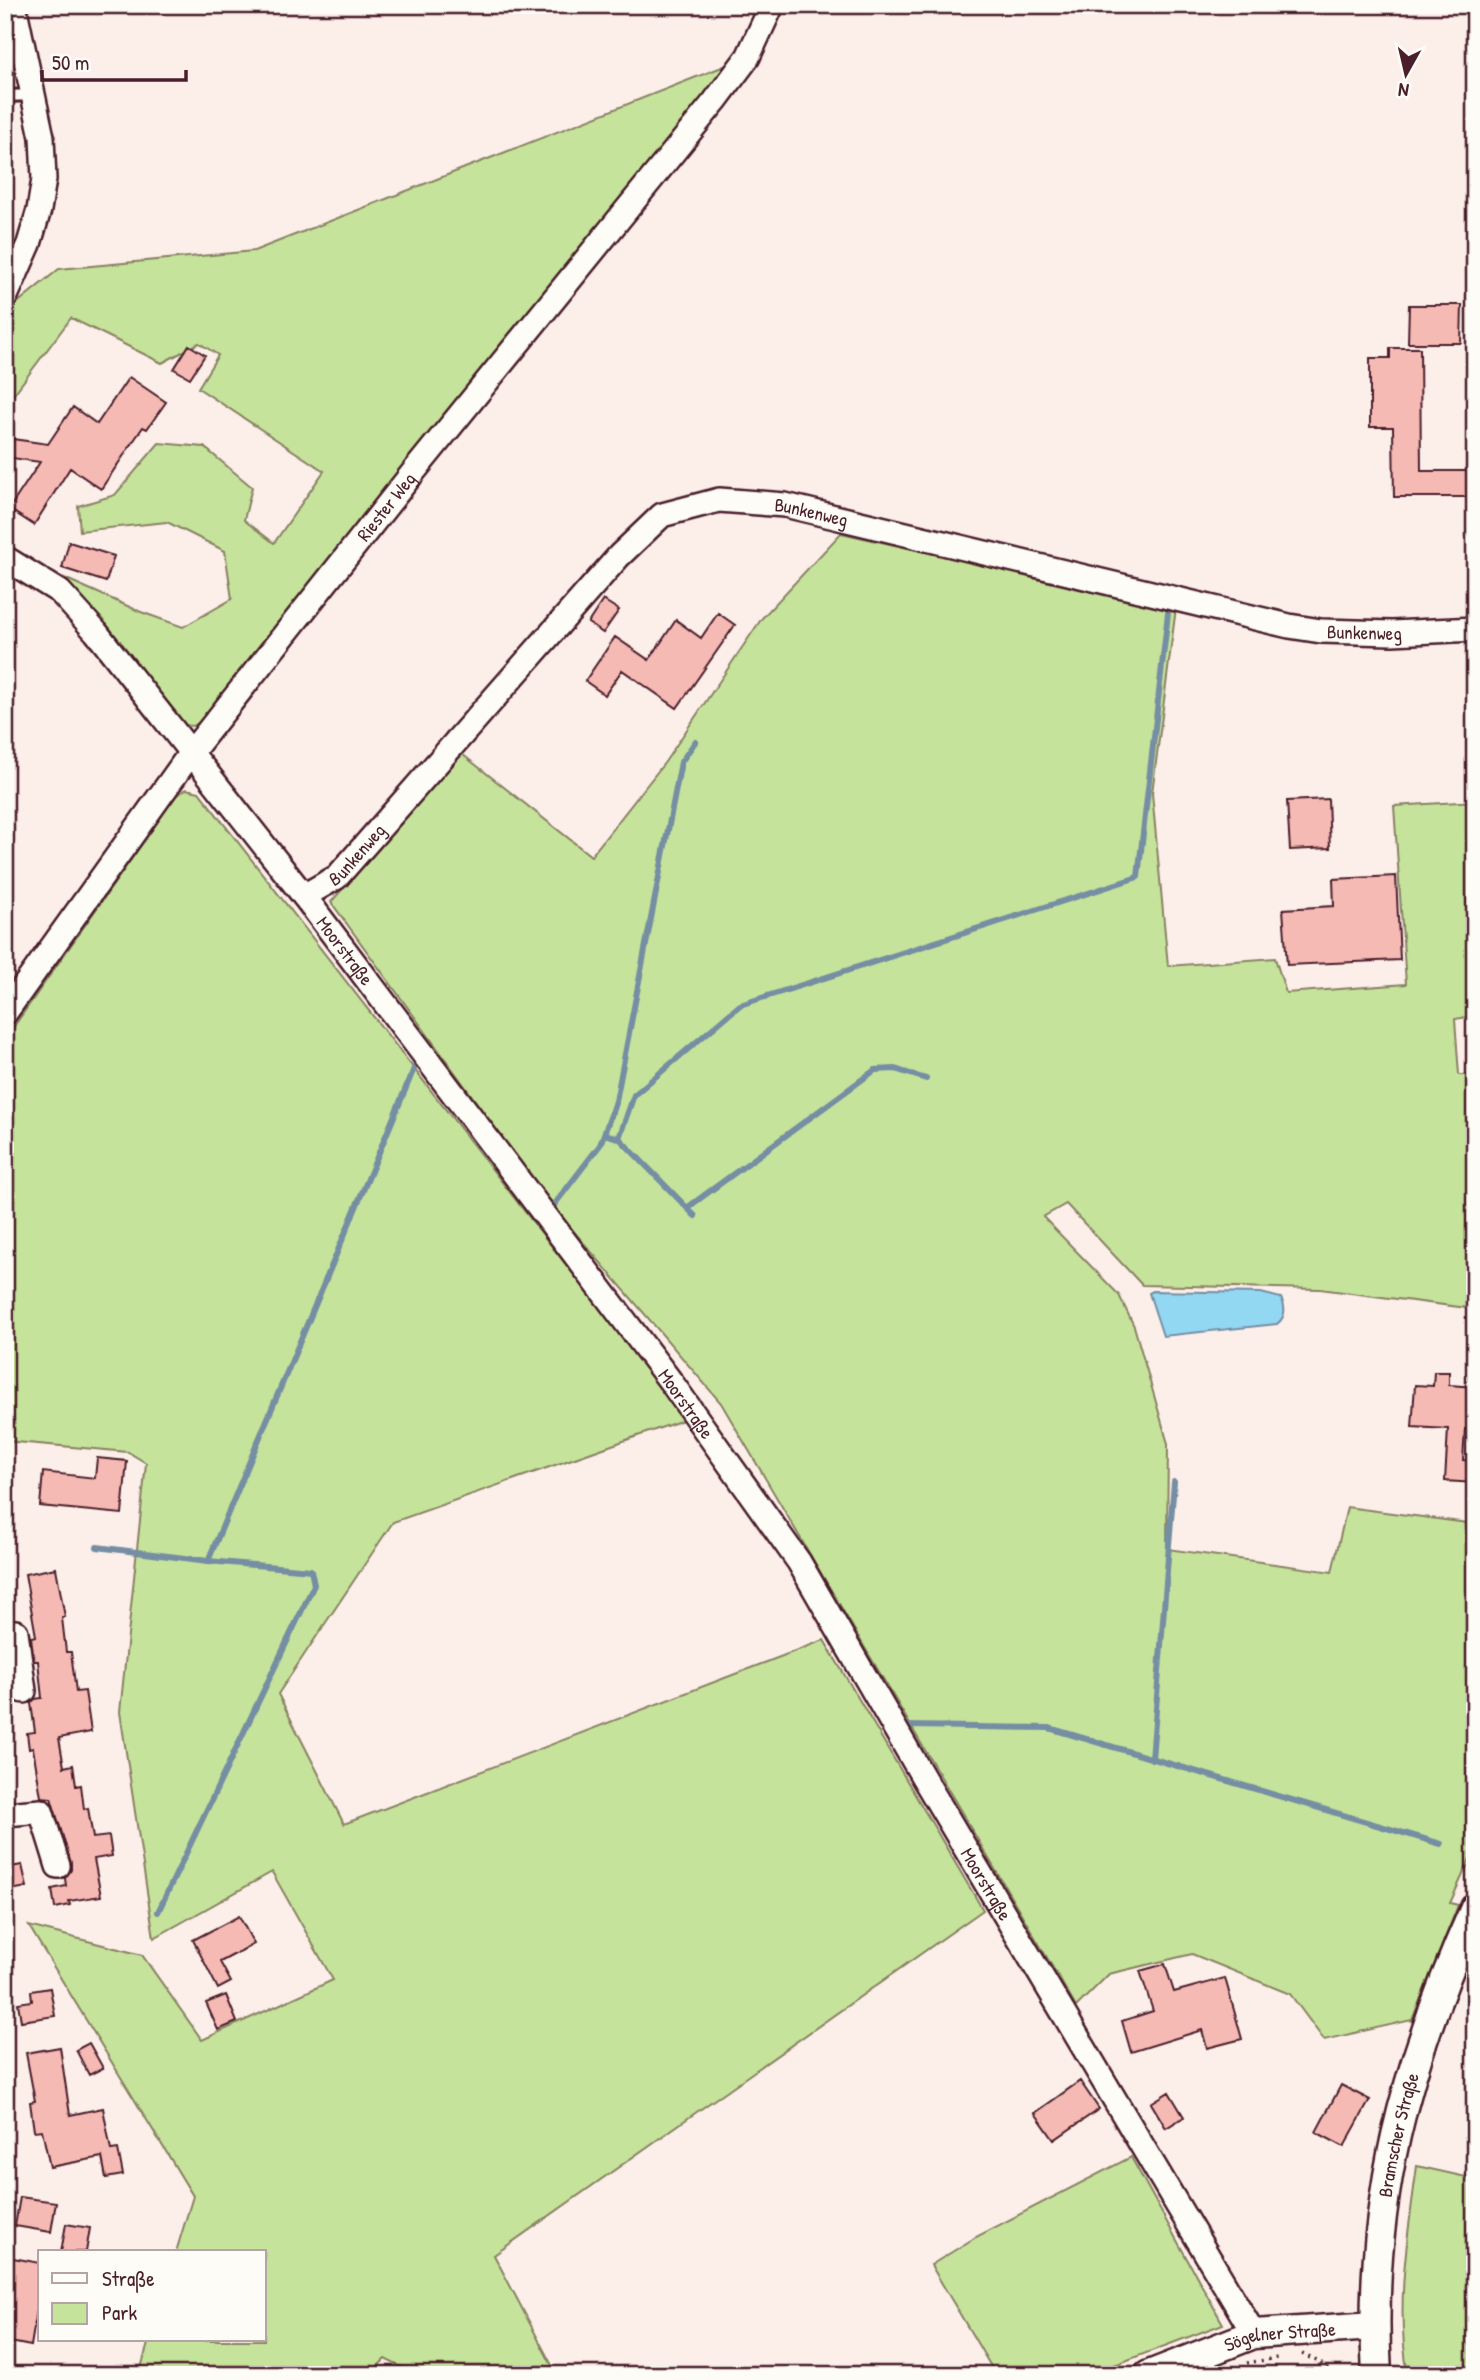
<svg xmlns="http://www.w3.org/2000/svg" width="1480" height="2380" viewBox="0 0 1480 2380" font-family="'Patrick Hand',sans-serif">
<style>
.green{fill:#c6e39b;stroke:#888163;stroke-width:2}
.water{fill:#92d8f3;stroke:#758ea3;stroke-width:2}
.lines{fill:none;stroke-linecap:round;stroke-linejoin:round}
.stream{stroke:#758ea3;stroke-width:6}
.building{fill:#f6bab4;stroke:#4a1f2b;stroke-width:2}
.service-casing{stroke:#4a1f2b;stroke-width:16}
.minor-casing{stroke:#4a1f2b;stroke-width:28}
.tertiary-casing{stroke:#4a1f2b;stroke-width:33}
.path{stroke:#4a1f2b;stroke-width:3.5;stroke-dasharray:2 5;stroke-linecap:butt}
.service{stroke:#fdfcf7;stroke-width:10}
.minor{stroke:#fdfcf7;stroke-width:23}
.tertiary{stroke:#fdfcf7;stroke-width:28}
.labels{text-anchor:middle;stroke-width:6;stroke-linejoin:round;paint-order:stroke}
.street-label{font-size:19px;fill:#4a1f2b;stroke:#fdfcf7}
</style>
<rect width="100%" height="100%" fill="#fcefea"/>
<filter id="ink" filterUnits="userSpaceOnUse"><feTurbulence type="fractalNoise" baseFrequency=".0143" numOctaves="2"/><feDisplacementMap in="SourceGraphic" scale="14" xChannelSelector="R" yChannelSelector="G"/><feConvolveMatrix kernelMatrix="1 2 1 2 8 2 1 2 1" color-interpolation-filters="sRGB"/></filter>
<g filter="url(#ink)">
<!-- green -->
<path class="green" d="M727,65L711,94L409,460L200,722L193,726L184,725L62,577L141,612L183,627L232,599L225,551L167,522L80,531L78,506L115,495L159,443L204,447L252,487L244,520L274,543L324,471L198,388L218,355L199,343L162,363L71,318L5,406V328L16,304L59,269L254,251Z
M841,533L1176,608L1152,793L1168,966L1275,958L1286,993L1406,984L1394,806L1475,801V1016L1455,1019L1459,1075H1475V1309L1320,1289L1142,1285L1066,1204L1043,1217L1119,1295L1134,1326L1168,1444L1167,1549L1332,1572L1347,1507L1475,1524V1848L1450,1903L1458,1905L1412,2020L1324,2040L1290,1994L1192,1954L1109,1974L1076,2007L721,1403L552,1206L331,902L462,754L591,856L665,762L762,618Z
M186,789L199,792L686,1419L393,1522L278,1694L344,1824L824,1640L983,1910L494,2255L557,2375H417L385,2359L369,2375H139L149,2340H264V2252H176L193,2196L29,1926L142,1955L202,2040L333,1980L272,1872L154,1938L120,1712L146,1463L128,1452L5,1441V1039L175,797Z
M1131,2157L1223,2324L1088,2375H996L931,2265L976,2237Z
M1417,2166L1475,2179V2375H1408C1395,2306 1408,2234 1417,2166Z"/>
<!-- water -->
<path class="water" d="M1153,1291L1261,1293L1281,1298C1286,1308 1286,1317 1277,1324L1163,1336L1149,1293Z"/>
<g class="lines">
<!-- stream -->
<path class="stream" d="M604,1134L619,1138L634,1095L740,1005L1138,877L1168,613
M619,1138L695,1216
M687,1208L875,1070L895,1069L926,1079
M551,1209L600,1145L616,1101L681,762L695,742
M97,1547L208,1561L311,1570L314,1585L158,1912
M208,1561L418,1059
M907,1726L1049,1728L1441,1844
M1152,1759L1174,1482"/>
</g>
<!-- building -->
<path class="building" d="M1409,305H1462L1461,343H1408Z
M189,345L205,355L190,378L174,369Z
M1390,348H1420L1421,471H1475V497H1394L1393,427H1370V358H1390Z
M129,377L166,402L147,429L143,427L101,489L70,468L34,525L9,509L40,462L5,457V438L48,444L73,407L97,424Z
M69,542L114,556L106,582L62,568Z
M603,600L619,610L603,633L588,623Z
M718,613L735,625L677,708L622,670L605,695L585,681L615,637L649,660L676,620L701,638Z
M1328,799L1330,848L1290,850L1287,801Z
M1396,876L1400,960L1287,965L1283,909L1334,906L1333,879Z
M1434,1372H1449V1385L1475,1387V1429H1465L1463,1460L1475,1461V1483L1445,1481L1448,1429L1412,1427L1415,1385L1433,1386Z
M97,1458L127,1461L122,1514L40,1506L43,1472L95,1478Z
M56,1568L65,1617L62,1618L66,1652H71L76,1692L85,1691L91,1732L59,1738L64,1767L73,1765L76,1786L81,1785L84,1809L88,1808L93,1838L109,1836L112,1856L94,1859L101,1896L69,1901L70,1905L55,1908L52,1889L66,1886L65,1878L71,1870V1863L51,1798L41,1797L33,1748L29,1749L27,1733L35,1732L31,1703L35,1699L42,1698L38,1661H34L31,1637L36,1636L25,1574Z
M22,1865L27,1887L5,1891V1868Z
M239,1916L254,1944L220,1962L231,1982L218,1989L193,1940Z
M1165,1964L1174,1992L1225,1978L1242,2039L1207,2048L1202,2030L1131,2052L1122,2021L1153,2011L1140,1971Z
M50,1988L55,2016L21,2021L18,2003L32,2001L31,1991Z
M226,1995L237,2022L218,2030L206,2003Z
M89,2043L103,2068L89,2075L76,2050Z
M60,2047L70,2115L103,2108L111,2150L118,2149L123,2175L106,2178L102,2157L50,2167L42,2130L34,2131L30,2102L35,2101L26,2053Z
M1080,2081L1099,2109L1054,2140L1035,2113Z
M1341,2085L1370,2100L1344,2147L1316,2132Z
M1169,2092L1184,2117L1166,2128L1151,2103Z
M20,2197L56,2202L51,2232L15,2226Z
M66,2224L90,2228L86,2252H61Z
M8,2257L40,2263V2291L31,2346L5,2341V2271Z"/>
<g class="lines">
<!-- service casing -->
<g class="service-casing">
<path id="service" d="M5,96L34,95"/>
</g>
<!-- minor casing -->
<g class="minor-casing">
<g id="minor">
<path d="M5,298L29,244L39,210L44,179L42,137L14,5"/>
<path id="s1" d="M5,558L60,592L96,632L304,896L671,1382L799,1562L923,1777L1254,2334"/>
<path id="s2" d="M304,896L337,877L619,556L662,515L719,500L785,505L1289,626L1321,631L1392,633L1475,629"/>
<path id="s3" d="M5,1013L190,754L415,470L715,101L748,57L772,5"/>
<path d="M5,1633L16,1632L24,1691"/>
<path d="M5,1814L41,1811L58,1866"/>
</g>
</g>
<!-- tertiary casing -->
<g class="tertiary-casing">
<g id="tertiary">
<path id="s4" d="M1149,2375L1254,2334L1374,2326"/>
<path id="s5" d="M1377,2375C1367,2202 1405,2065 1475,1908"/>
</g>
</g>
<!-- path -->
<path class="path" d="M1302,2354L1319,2362L1335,2375
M1247,2363L1277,2358"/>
<!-- service -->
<use href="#service" class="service"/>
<!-- minor -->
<use href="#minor" class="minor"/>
<!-- tertiary -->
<use href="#tertiary" class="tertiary"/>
</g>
</g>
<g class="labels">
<!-- street labels -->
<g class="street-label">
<text dy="7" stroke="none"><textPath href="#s3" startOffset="634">Riester Weg</textPath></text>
<text dy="7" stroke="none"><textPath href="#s2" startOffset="677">Bunkenweg</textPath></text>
<text dy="7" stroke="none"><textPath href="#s2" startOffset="1244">Bunkenweg</textPath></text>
<text dy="7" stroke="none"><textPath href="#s2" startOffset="68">Bunkenweg</textPath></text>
<text dy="7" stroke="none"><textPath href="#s1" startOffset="523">Moorstraße</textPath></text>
<text dy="7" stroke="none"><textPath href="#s1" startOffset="1090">Moorstraße</textPath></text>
<text dy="7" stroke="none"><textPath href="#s1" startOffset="1657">Moorstraße</textPath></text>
<text dy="7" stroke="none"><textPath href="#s5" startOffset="242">Bramscher Straße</textPath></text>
<text dy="7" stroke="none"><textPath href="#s4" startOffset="138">Sögelner Straße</textPath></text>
</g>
</g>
<!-- margin -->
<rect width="1480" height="2380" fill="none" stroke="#fdfcf7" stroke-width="28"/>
<rect x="14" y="14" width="1452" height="2352" fill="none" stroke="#4a1f2b" stroke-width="2.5" filter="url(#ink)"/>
<!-- legend -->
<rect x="38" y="2250" width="228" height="91" fill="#fdfcf7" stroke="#b5a4a5" stroke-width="2"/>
<rect x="52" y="2273" width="35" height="10" fill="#fdfcf7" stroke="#b5a4a5" stroke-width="2"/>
<text x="102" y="2286" font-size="21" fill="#4a1f2b">Straße</text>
<rect x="52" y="2303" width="35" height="21" fill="#c6e39b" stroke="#b5a4a5" stroke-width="2"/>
<text x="102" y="2320" font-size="21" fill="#4a1f2b">Park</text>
<!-- north arrow -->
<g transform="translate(1406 74) rotate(188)" stroke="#fdfcf7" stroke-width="5" paint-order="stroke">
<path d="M0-5L12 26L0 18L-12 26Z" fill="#4a1f2b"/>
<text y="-10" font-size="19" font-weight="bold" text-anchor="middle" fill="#4a1f2b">N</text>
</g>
<!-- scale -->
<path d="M42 70v10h144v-10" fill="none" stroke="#4a1f2b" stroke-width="3.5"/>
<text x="52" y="70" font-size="21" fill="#4a1f2b" stroke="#fdfcf7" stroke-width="5" paint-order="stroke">50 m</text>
</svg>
